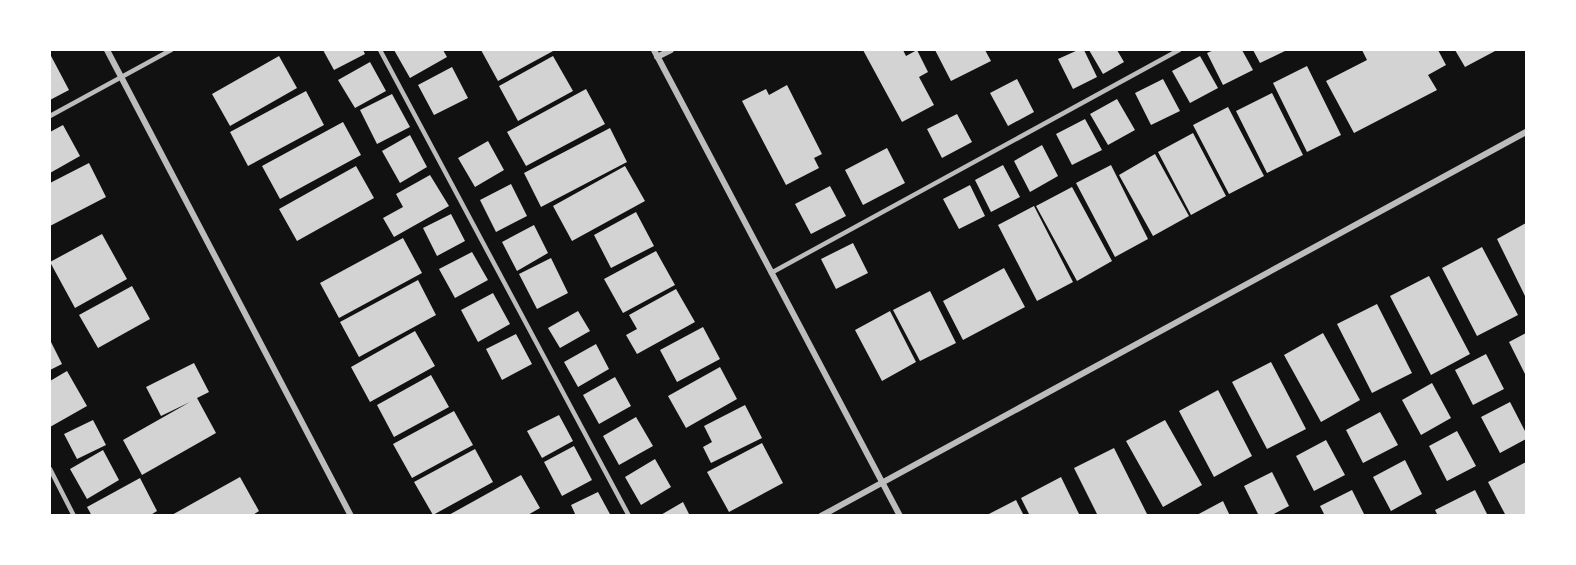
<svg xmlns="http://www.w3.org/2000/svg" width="1576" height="565" viewBox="0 0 1576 565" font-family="'Titillium Web',sans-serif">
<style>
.building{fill:#d3d3d3}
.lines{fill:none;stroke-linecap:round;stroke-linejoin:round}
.service{stroke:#bcbcbc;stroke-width:4.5}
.minor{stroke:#bcbcbc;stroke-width:6}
</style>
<rect width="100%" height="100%" fill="#111"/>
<!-- building -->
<path class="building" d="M323,50H363L365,54L334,70Z
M394,50H443L447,57L410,78Z
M481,50H555L498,81Z
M863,50H903L906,56L917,50L928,72L919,77L934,105L902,122Z
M935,50H985L991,61L951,81Z
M1078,50H1084L1097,77L1073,89L1058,59Z
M1089,50H1117L1124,62L1103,74Z
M1214,50H1242L1253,70L1223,85L1207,53Z
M1253,50H1287L1260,63Z
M1362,50H1438L1446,65L1428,75L1437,90L1354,133L1326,81L1367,60Z
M1455,50H1497L1465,67Z
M50,54L69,90L50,100Z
M279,56L297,88L230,126L212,94Z
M553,56L573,91L518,121L499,86Z
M1200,56L1218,88L1190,103L1172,71Z
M370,62L386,91L355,108L338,80Z
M1307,66L1341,135L1307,152L1273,83Z
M452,67L468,98L434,115L418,85Z
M1017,79L1034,112L1008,126L990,93Z
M1163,79L1180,111L1151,125L1135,93Z
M787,85L822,154L814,158L819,168L786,185L742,101L766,89L769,95Z
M586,89L605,124L526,166L507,132Z
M306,91L324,125L248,166L230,132Z
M1272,93L1303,155L1267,173L1236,111Z
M392,94L410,127L377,144L360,110Z
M1117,99L1135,130L1108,145L1090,114Z
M1228,107L1264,176L1229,194L1193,125Z
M957,114L972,142L942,158L927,129Z
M1085,119L1102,150L1072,165L1056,134Z
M343,122L361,155L280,199L262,166Z
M63,125L80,156L50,173V132Z
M610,128L627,162L541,207L524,173Z
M1193,133L1226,196L1191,215L1158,152Z
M410,135L427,167L400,183L382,151Z
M488,141L504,170L475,187L458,158Z
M1042,145L1058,176L1030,192L1014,161Z
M887,148L905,183L863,205L845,170Z
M1155,154L1189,216L1153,236L1119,175Z
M89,163L106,197L50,226V183Z
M1003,165L1020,197L991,212L975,180Z
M1111,165L1148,239L1115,257L1076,183Z
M356,166L374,198L297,241L279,209Z
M625,166L645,201L572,241L553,206Z
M430,175L449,206L394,237L383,218L403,207L396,194Z
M511,184L527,216L496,232L480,200Z
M970,185L985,216L959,229L943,199Z
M830,186L846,216L811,234L795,204Z
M1072,187L1112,261L1077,281L1036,206Z
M1034,206L1073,282L1037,301L998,225Z
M636,212L654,246L611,268L594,235Z
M451,214L465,241L437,256L423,228Z
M1526,223V298L1497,239Z
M534,225L548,253L517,271L502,242Z
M102,234L127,279L75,308L50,262Z
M403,238L422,273L339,318L320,283Z
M853,243L868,273L836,289L821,259Z
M1482,247L1518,315L1477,336L1442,268Z
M656,251L675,285L623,313L604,279Z
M472,252L488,280L455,298L439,269Z
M551,258L568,293L537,309L519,274Z
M1004,268L1025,307L963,340L943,301Z
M1429,276L1470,354L1431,375L1390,296Z
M418,280L436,315L359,357L340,322Z
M132,286L150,319L98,348L79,315Z
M676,289L695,322L637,354L626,335L637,329L629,315Z
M930,291L956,343L920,361L893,310Z
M493,293L510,324L478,342L461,310Z
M1377,304L1412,373L1372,393L1337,324Z
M578,311L590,331L560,348L548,328Z
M890,311L916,362L882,381L855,330Z
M703,327L720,359L677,382L660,350Z
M415,331L435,366L370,402L351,367Z
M1323,333L1360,400L1321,422L1284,355Z
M1526,333V376L1509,342Z
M516,334L532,364L502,380L486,349Z
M50,340L62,364L50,370Z
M596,344L609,369L578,387L564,362Z
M1486,354L1504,389L1473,405L1455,370Z
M1271,362L1306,429L1267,449L1232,382Z
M194,363L209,392L197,398L216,433L142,475L123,440L190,402L161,416L146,387Z
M720,367L737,399L686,428L668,396Z
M67,371L87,406L50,427V381Z
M431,375L449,407L394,437L377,405Z
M615,377L631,406L599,424L583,395Z
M1432,383L1451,418L1421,435L1402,400Z
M1218,390L1252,456L1214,477L1179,411Z
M1510,402L1526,433V439L1500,453L1481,417Z
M745,405L762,438L711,463L703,447L712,442L704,426Z
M454,411L473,445L412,478L393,444Z
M1380,412L1398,445L1363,463L1346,430Z
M559,415L573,441L542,458L527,431Z
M636,417L653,446L619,465L603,436Z
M93,420L106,445L77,459L64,434Z
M1165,420L1202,485L1163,507L1126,441Z
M1457,431L1476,466L1447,481L1429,446Z
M1326,440L1345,475L1314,491L1296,456Z
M762,443L783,483L729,512L707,472Z
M574,446L592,480L562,496L544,462Z
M1114,448L1148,516H1098L1074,468Z
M475,449L493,482L433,515L414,482Z
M103,450L119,480L87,499L70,469Z
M655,459L671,487L641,505L625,477Z
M1405,460L1422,494L1391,511L1373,477Z
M1526,462V516H1506L1488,482Z
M1272,472L1289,506L1270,516H1259L1244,486Z
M521,475L540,508L526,516H447Z
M240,477L259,511L251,516H170Z
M1061,477L1080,516H1030L1021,498Z
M140,478L157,511L149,516H92L87,507Z
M1352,490L1365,516H1325L1320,506Z
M1475,490L1488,516H1438L1435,510Z
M598,492L611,516H576L571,505Z
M1016,500L1024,516H985Z
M1223,501L1230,516H1195Z
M683,502L690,516H659Z"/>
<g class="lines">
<!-- service -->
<path class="service" d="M380,50L629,516
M50,116L171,50
M771,273L1179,50
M50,469L74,516"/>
<!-- minor -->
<path class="minor" d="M107,50L351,516
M654,50L900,516
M657,57L671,50
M821,516L1526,132"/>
</g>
<!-- border -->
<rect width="1576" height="565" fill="none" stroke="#ffffff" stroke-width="102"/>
</svg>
